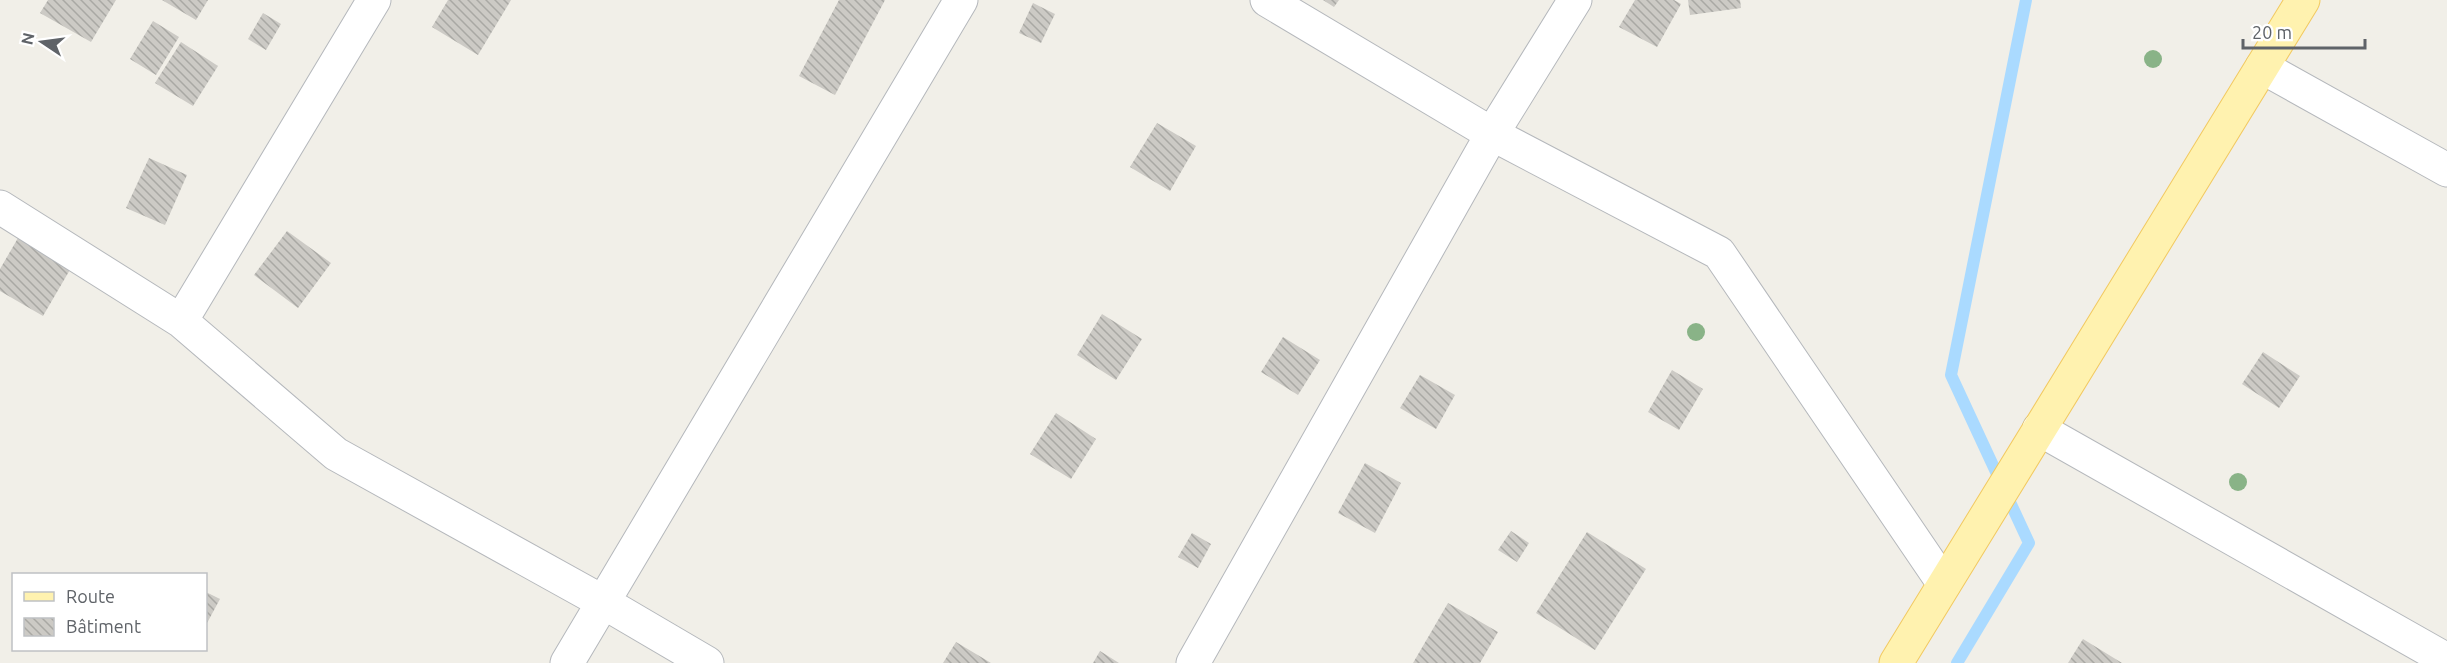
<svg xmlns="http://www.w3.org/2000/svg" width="2447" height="663" viewBox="0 0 2447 663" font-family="Ubuntu,sans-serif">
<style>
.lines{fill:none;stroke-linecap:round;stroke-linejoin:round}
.stream{stroke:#aadaff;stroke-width:12}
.building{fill:url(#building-back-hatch)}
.minor-casing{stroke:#b5b8bc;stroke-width:35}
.major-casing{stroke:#f2c960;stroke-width:35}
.minor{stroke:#fff;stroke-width:33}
.major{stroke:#fff2af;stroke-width:33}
.tree{fill:#89b387}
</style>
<defs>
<pattern id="building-back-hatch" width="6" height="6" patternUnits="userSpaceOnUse" patternTransform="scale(1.5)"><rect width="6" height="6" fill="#cccac5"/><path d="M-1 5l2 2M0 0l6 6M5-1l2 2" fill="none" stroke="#a9a8a4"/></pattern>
</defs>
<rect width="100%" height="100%" fill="#f1efe8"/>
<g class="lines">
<!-- stream -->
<path class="stream" d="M1957,663L2029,543L1951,375L2026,0"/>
</g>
<!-- building -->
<path class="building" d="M48,0H116L91,42L40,13Z
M162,0H208L196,20Z
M448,0H511L478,55L432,27Z
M839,0H885L835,95L799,76Z
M1323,0H1339L1334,7Z
M1635,0H1674L1681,4L1657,47L1619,27Z
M1688,0H1740L1741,8L1690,15Z
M1033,3L1055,14L1041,43L1019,33Z
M263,13L281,24L266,50L248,39Z
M153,21L179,37L156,75L130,59Z
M181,42L218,66L193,106L155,83Z
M1157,123L1196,146L1170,191L1130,167Z
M149,158L187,175L165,225L126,208Z
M287,231L331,263L298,308L254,275Z
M18,238L71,268L43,316L0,291V269Z
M1102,314L1142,339L1116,380L1077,355Z
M1283,337L1320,360L1298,395L1261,372Z
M2263,352L2300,376L2279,408L2242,384Z
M1672,370L1703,389L1679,430L1648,412Z
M1420,375L1455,395L1436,429L1400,408Z
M1056,413L1096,439L1071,479L1030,454Z
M1365,463L1401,483L1375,533L1338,513Z
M1511,531L1529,543L1517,562L1498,550Z
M1587,532L1646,569L1595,650L1536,613Z
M1192,533L1211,544L1198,568L1178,557Z
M206,592L220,599L206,625Z
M1448,603L1498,632L1480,663H1413Z
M2083,639L2122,663H2068Z
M956,642L991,663H943Z
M1100,651L1119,663H1093Z"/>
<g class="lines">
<!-- minor casing -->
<g class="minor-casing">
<path id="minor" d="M1267,0L1492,134L1719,253L1944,584
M2262,67L2447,170
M0,207L181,321L336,454L603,602L707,663
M181,321L374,0
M2039,429L2447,660
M567,663L961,0
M1193,663L1492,134L1575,0"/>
</g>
<!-- major casing -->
<g class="major-casing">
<path id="major" d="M1896,663L2303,0"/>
</g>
<!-- minor -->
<use href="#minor" class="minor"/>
<!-- major -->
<use href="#major" class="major"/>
</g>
<!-- trees -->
<g class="tree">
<circle cx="2153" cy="59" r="9"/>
<circle cx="1696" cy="332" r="9"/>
<circle cx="2238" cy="482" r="9"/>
</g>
<!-- legend -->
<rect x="12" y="573" width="195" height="78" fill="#ffffff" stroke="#bfc1c3" stroke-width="1.5"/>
<rect x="24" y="592" width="30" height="9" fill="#fff2af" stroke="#bfc1c3" stroke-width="1.5"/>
<text x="66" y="603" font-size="18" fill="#5f6368">Route</text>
<rect x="24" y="618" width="30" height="18" fill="url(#building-back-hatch)" stroke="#bfc1c3" stroke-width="1.5"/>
<text x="66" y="633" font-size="18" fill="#5f6368">Bâtiment</text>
<!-- north arrow -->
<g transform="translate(42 42) rotate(283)" stroke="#ffffff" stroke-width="4.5" paint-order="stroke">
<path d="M0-4.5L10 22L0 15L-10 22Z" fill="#5f6368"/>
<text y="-9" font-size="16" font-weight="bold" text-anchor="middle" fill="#5f6368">N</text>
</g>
<!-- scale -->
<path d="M2243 39v9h122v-9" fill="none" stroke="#5f6368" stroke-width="3"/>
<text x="2252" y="39" font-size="18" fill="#5f6368" stroke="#ffffff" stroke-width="4.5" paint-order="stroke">20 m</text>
</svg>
